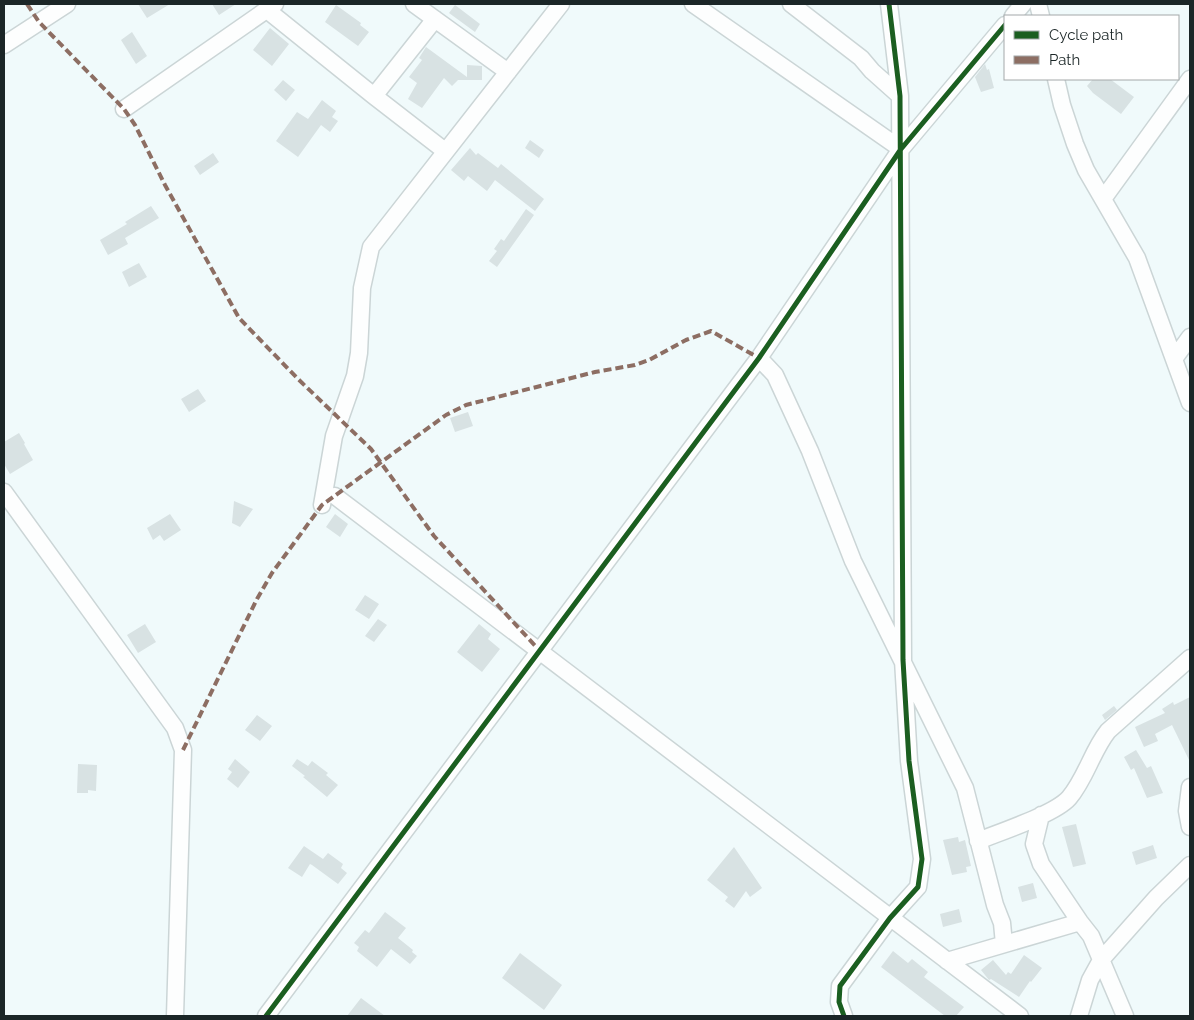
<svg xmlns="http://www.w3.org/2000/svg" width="1194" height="1020" viewBox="0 0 1194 1020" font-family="Raleway,sans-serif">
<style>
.building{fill:#d8e2e3}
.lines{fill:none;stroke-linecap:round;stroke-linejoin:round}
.minor-casing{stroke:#cbd5d6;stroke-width:19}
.minor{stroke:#fdfefe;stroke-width:16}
.quiet{stroke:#8d6e63;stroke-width:4;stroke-dasharray:8 4;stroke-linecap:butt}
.cycleway-casing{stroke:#fff;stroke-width:8}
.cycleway{stroke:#1b5e20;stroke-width:5}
</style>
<rect width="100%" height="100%" fill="#f0fafb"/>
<!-- building -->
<path class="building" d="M138,4H170L147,18Z
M212,4H236L219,15Z
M336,5L361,23L360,25L369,32L358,46L325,22Z
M455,5L480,24L475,32L449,13Z
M270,28L289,44L272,66L253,50Z
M132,32L147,56L136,64L121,40Z
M426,47L467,77V65L482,66V80H458L452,86L444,78L422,108L408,99L417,83L409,77L422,60L419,58Z
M985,64L987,70L989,69L994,88L981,92L975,77Z
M1093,79H1110L1134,97L1121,114L1093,93L1087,86Z
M283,80L295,90L286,101L274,90Z
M322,100L336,111L332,117L338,121L330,132L321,125L298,157L276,141L297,112L308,119Z
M530,140L544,150L539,158L525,148Z
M470,148L476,155L478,153L498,168L501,164L544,199L535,211L495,180L487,191L468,176L464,181L451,170Z
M213,153L219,162L200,175L194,166Z
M151,206L159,218L125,238L128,244L108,255L100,240L127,224L125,222Z
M526,209L534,215L497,267L489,261L497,251L494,249L501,239L504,241Z
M139,263L147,277L129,287L122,272Z
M198,389L206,401L189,412L181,399Z
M468,412L473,426L455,432L450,418Z
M19,433L25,443L24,444L33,460L10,474L4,464V442Z
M234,501L253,509L240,527L232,523Z
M170,514L181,530L164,541L160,535L153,540L147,528Z
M335,514L348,524L340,537L326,527Z
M365,595L379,604L369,619L355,610Z
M378,619L387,625L374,642L365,636Z
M145,624L156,642L138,653L127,635Z
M479,624L491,634L488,639L500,649L482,672L457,652Z
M1190,697V762L1172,725L1155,734L1158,741L1144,747L1135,727L1165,713L1162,709L1173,702L1174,705Z
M1114,706L1117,710L1105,720L1102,715Z
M257,715L272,726L260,741L245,730Z
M1136,750L1147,768L1151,766L1163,793L1147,798L1134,768L1131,770L1124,757Z
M235,759L250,772L238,788L227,779L232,772L228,769Z
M297,759L308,766L312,761L328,773L326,775L338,785L327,797L303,777L305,776L292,766Z
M78,764L97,765L96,791L88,790V793H77Z
M1076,824L1086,864L1073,867L1062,827Z
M958,837L959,842L965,840L971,866L966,867L967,872L952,875L943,840Z
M1153,845L1157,858L1136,865L1132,852Z
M304,846L323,859L328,853L343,864L341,868L347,873L338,884L312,865L310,864L302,877L288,868Z
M734,847L762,888L750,897L746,891L734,908L725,901L728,897L707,880Z
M1033,883L1037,898L1022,902L1018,887Z
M959,909L962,922L943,927L940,914Z
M385,912L406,928L398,938L413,950L412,952L417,956L410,964L391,949L377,967L357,951L359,947L354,943L365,930L369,933Z
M893,951L908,963L912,959L928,972L924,977L964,1007L956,1016H945L881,967Z
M520,953L562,985L544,1010L502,978Z
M1024,955L1042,968L1031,982L1030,981L1019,997L991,979L989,980L981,970L993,960L1006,975L1008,972L1011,974Z
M361,998L385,1016H347Z"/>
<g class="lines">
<!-- minor casing -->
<g class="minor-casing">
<path id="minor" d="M414,4L508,72
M693,4L901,149
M791,4L861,58L872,71L900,96
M1038,4L1041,16
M267,10L374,96L445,151
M1013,16L1023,4
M4,45L67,4
M1056,79L1062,105L1075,144L1086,170L1137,258L1190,403
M374,96L435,19
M124,109L275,4
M1103,199L1190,79
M759,358L775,375L810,451L853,561L965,788L995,905L1002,923L1004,944
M1174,359L1190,337
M4,492L175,728L183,750L175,1016
M335,496L1020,1016
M322,505L334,436L355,376L359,353L362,288L371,247L561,4
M1190,787L1187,811L1190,827
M1041,815L1034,844L1041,864L1080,922L1091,936L1125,1016
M978,841C1000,832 1055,814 1069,798C1086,778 1092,751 1108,731L1190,658
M947,961L1080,922
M266,1016L759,358L901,149L1005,25
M844,1016L839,1002L840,986L890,918L918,887L922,859L909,761L903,660L900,96L889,4
M1079,1016L1090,980L1101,960L1156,898L1190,865"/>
</g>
<!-- minor -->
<use href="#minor" class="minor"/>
<!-- quiet -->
<path class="quiet" d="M27,4L39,22L124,109L135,125L165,185L239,318L298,379L371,449L434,536L540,651
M183,750L257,599L272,573L322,505L446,415L466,405L595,372L635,365L649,360L686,340L711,331L759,358"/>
<!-- cycleway casing -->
<g class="cycleway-casing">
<path id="cycleway" d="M266,1016L759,358L901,149L1005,25
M844,1016L839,1002L840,986L890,918L918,887L922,859L909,761L903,660L900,96L889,4"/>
</g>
<!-- cycleway -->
<use href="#cycleway" class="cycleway"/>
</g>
<!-- border -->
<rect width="1194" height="1020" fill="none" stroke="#1b2627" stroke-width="10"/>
<!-- legend -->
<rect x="1004" y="15" width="175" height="65" fill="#ffffff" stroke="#a4a8a9"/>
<rect x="1014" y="31" width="25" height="8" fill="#1b5e20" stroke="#a4a8a9"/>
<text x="1049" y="40" font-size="15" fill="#1b2627">Cycle path</text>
<rect x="1014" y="56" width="25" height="8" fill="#8d6e63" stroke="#a4a8a9"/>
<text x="1049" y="65" font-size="15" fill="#1b2627">Path</text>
</svg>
